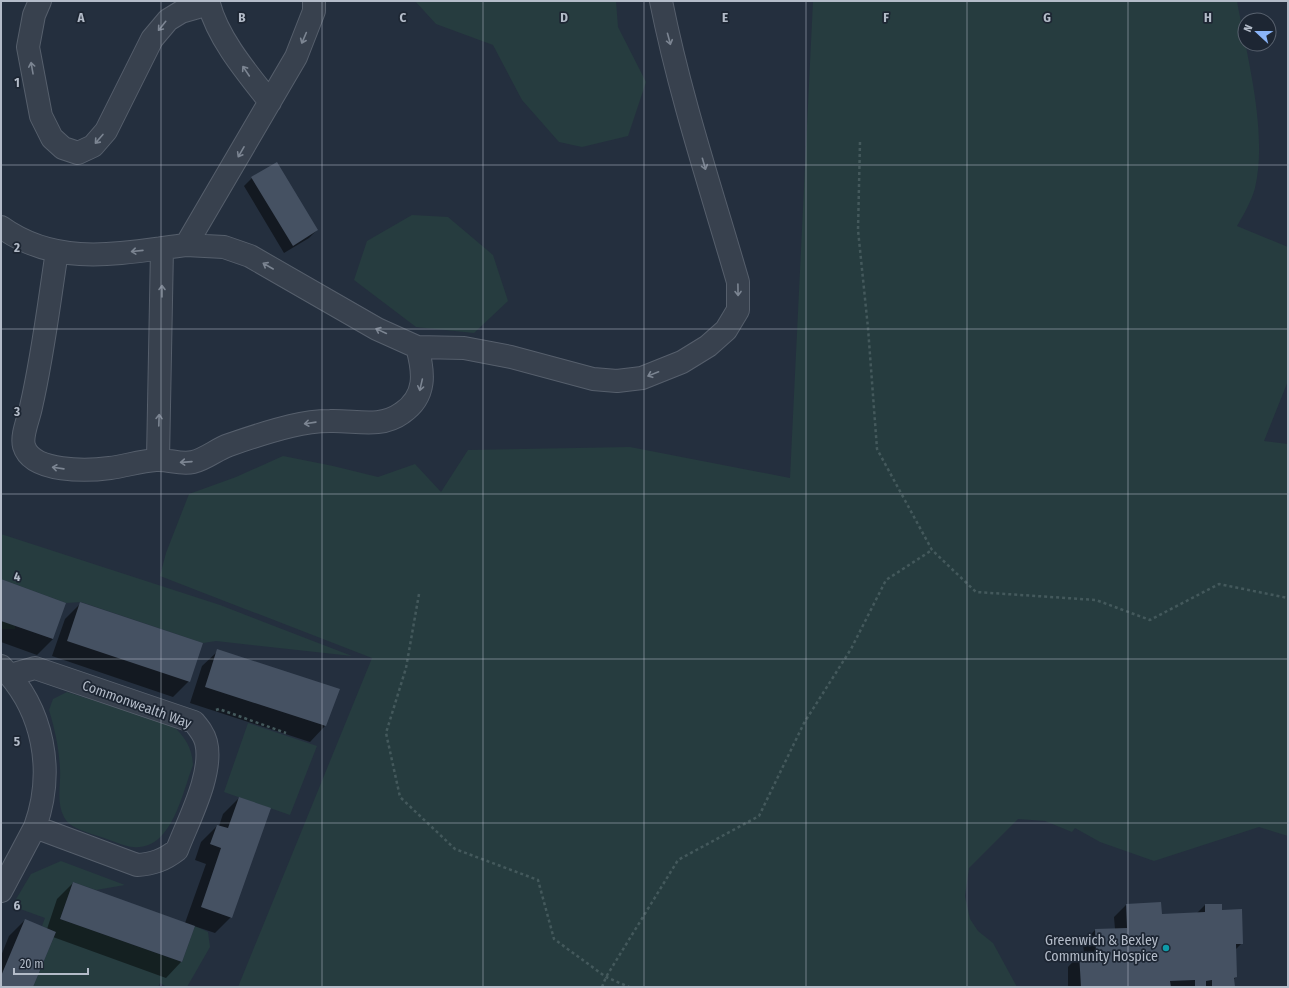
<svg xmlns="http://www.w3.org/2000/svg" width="1289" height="988" viewBox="0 0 1289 988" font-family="'Fira Sans Condensed',sans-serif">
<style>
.green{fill:#263c3f}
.shadow{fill:#0007}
.building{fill:#455162}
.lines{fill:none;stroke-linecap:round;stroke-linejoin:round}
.minor-casing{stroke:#565f6c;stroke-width:24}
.path{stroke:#44595c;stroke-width:2.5;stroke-dasharray:3 3;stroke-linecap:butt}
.minor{stroke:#38414e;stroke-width:22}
.oneway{stroke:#7c8592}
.grid{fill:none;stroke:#b4bcc9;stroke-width:1;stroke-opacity:0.55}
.culture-dot{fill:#0f9aa8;stroke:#1d2633;stroke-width:1.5}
.labels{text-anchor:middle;stroke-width:3.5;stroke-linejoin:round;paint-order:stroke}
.street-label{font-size:14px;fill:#b4bcc9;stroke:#1d2633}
.poi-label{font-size:14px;fill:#b4bcc9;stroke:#1d2633;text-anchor:end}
.grid-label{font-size:13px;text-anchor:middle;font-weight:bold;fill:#b4bcc9;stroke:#1d2633;stroke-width:3.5;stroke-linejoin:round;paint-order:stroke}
</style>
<rect width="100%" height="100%" fill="#242f3e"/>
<!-- green -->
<path class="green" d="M415,1H616L618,27L646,82L628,136L582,147L559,142L522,100L493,45L436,24Z
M813,1H1237C1247,57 1268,132 1255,188C1251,202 1244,214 1237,226L1288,247V381L1264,441L1288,444V836L1259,827L1154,861L1100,842L1075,828L1072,832L1045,821L1018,819L969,868L965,896L970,919L978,931L993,943L1017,987H238L372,658L160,576L166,553L189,494L236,477L283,456L333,466L378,477L415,464L441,492L468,450L630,447L790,478Z
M412,215L448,217L493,255L508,301L474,333L416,327L354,280L367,241Z
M1,534L220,605L352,656L216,641L203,643L81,602L66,603L1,579Z
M1,621L15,625V629H1Z
M67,692L172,725C185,737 192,747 193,765C182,793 172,851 133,847C123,846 111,840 101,837C90,833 70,829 64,817C56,802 61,786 60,769C59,748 55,730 49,710L53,699Z
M248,723L317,746L290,815L224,792Z
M61,861L125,885L96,890L73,882L60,919L182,962L195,926L208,932L210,947L187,987H167L160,983L158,987H33L56,932L42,926L45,918L12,906L31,874Z"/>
<!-- shadow -->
<path class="shadow" d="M252,178L317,230L309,238L284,253L244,186Z
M1,580L53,639L37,655L1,642Z
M81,603L189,681L173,697L52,656L65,619Z
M218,651L325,726L310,742L190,703L202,666Z
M239,798L231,917L215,933L194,926L181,962L166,978L53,937L32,987H1V956L9,936L25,920L47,929L57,899L73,883L185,923L206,864L195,860L201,842L217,826H219L223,814Z
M1126,905L1161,915L1197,913L1205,905H1221V911L1242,943L1235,950L1236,977L1233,980L1234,987H1068V967L1080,954H1084L1083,943L1095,930L1115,929L1114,917Z"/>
<!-- building -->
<path class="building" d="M277,162L318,230L293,246L251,177Z
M1,579L66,603L53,639L1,621Z
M80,602L203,643L190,682L67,641Z
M217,649L340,689L326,726L205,687Z
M239,797L271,808L232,918L201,907L221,848L210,844L217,825L228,828Z
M73,882L195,926L182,962L60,919Z
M1161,902L1162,914L1205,912V904H1222V910L1242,909L1243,944H1236L1237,977L1234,978L1235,987H1212V980L1206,981V987H1195V980L1170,981L1171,987H1081L1079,953H1096L1095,929L1127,928L1126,904Z
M25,919L56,932L33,987H1V976Z"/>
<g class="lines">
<!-- minor casing -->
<g class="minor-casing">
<path id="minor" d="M40,1L34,15L28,47L41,116L52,138L63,148L78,153L93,146L106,131L152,39L168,20L181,12L209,4C218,39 248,74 270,102
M1,227C58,268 121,253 186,245L296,57L314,11V1
M186,245L224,247L250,256L377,329L417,347L464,348L511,357L593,379L617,381L642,378L682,362L708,346L726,330L738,310V282C711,189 680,96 661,1
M57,251C49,303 43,355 31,407C29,418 21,435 24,446C32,473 88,471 110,468C125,466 141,461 156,460C169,459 180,465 193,462C206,459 217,449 229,445C249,438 270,431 291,426C303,423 318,421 330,421C355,420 380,429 402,413C427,396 424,372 417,347
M158,459L162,248
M1,666C44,709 55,771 35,827
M1,891L35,827L137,865C153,864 164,860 177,850C188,821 214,773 206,742C204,734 199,728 194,722L35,668L10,675"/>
</g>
<!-- path -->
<path class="path" d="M860,142L858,230L868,328L877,449L932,550L976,592L1096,600L1150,620L1219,584L1288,598
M419,594L406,668L386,733L400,797L455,849L538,880L554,939L606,977L629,987
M216,710L219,709L286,733
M602,987L606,977L678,860L759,816L804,723L851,649L886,580L932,550"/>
<!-- minor -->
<use href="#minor" class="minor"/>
</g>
<!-- one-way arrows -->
<defs><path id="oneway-shaft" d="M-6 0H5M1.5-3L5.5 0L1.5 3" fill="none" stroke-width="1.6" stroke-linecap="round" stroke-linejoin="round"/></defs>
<g class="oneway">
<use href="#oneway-shaft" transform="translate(162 26) rotate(129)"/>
<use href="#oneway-shaft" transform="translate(304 38) rotate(113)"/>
<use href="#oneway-shaft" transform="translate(669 39) rotate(75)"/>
<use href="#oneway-shaft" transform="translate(32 68) rotate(-100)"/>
<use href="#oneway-shaft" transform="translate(246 71) rotate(-124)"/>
<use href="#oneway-shaft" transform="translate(99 139) rotate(131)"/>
<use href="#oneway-shaft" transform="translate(241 152) rotate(120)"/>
<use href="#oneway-shaft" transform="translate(704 164) rotate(74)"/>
<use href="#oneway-shaft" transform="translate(137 251) rotate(174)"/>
<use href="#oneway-shaft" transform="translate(268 266) rotate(-150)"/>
<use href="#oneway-shaft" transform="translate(738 290) rotate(89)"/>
<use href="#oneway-shaft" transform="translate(162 291) rotate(-90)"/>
<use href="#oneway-shaft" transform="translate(381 331) rotate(-155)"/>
<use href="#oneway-shaft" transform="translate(653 374) rotate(158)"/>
<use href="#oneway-shaft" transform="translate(421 385) rotate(103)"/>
<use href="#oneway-shaft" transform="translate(159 420) rotate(-88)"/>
<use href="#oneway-shaft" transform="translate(310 423) rotate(172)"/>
<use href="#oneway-shaft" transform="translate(186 462) rotate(176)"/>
<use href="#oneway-shaft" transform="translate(58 468) rotate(-172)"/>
</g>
<!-- grid -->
<path class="grid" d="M161,1V987M322,1V987M483,1V987M644,1V987M806,1V987M967,1V987M1128,1V987M1,165H1288M1,329H1288M1,494H1288M1,659H1288M1,823H1288"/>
<!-- markers -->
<circle class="culture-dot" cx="1166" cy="948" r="4"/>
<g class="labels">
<!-- street labels -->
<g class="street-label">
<text transform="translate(137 704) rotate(20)" y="5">Commonwealth Way</text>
</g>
<!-- poi labels -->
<g class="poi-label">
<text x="1158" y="945">Greenwich &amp; Bexley<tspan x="1158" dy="16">Community Hospice</tspan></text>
</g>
</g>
<g class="grid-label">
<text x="81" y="22">A</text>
<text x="242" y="22">B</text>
<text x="403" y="22">C</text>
<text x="564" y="22">D</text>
<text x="725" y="22">E</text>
<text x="886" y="22">F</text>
<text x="1047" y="22">G</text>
<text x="1208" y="22">H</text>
<text x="17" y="87">1</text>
<text x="17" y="252">2</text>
<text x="17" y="416">3</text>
<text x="17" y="581">4</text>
<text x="17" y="746">5</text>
<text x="17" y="910">6</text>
</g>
<!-- border -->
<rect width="1289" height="988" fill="none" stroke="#b4bcc9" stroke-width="4"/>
<!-- north arrow -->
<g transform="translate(1257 32) rotate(292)"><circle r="19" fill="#1d2633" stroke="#59626f"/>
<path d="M0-3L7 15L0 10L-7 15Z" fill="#8ab4f8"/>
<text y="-6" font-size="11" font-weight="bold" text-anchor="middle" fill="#b4bcc9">N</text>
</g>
<!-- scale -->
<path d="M14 968v6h74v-6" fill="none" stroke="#b4bcc9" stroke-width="2"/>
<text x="20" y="968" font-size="12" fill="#b4bcc9" stroke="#1d2633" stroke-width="3" paint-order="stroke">20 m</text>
</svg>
